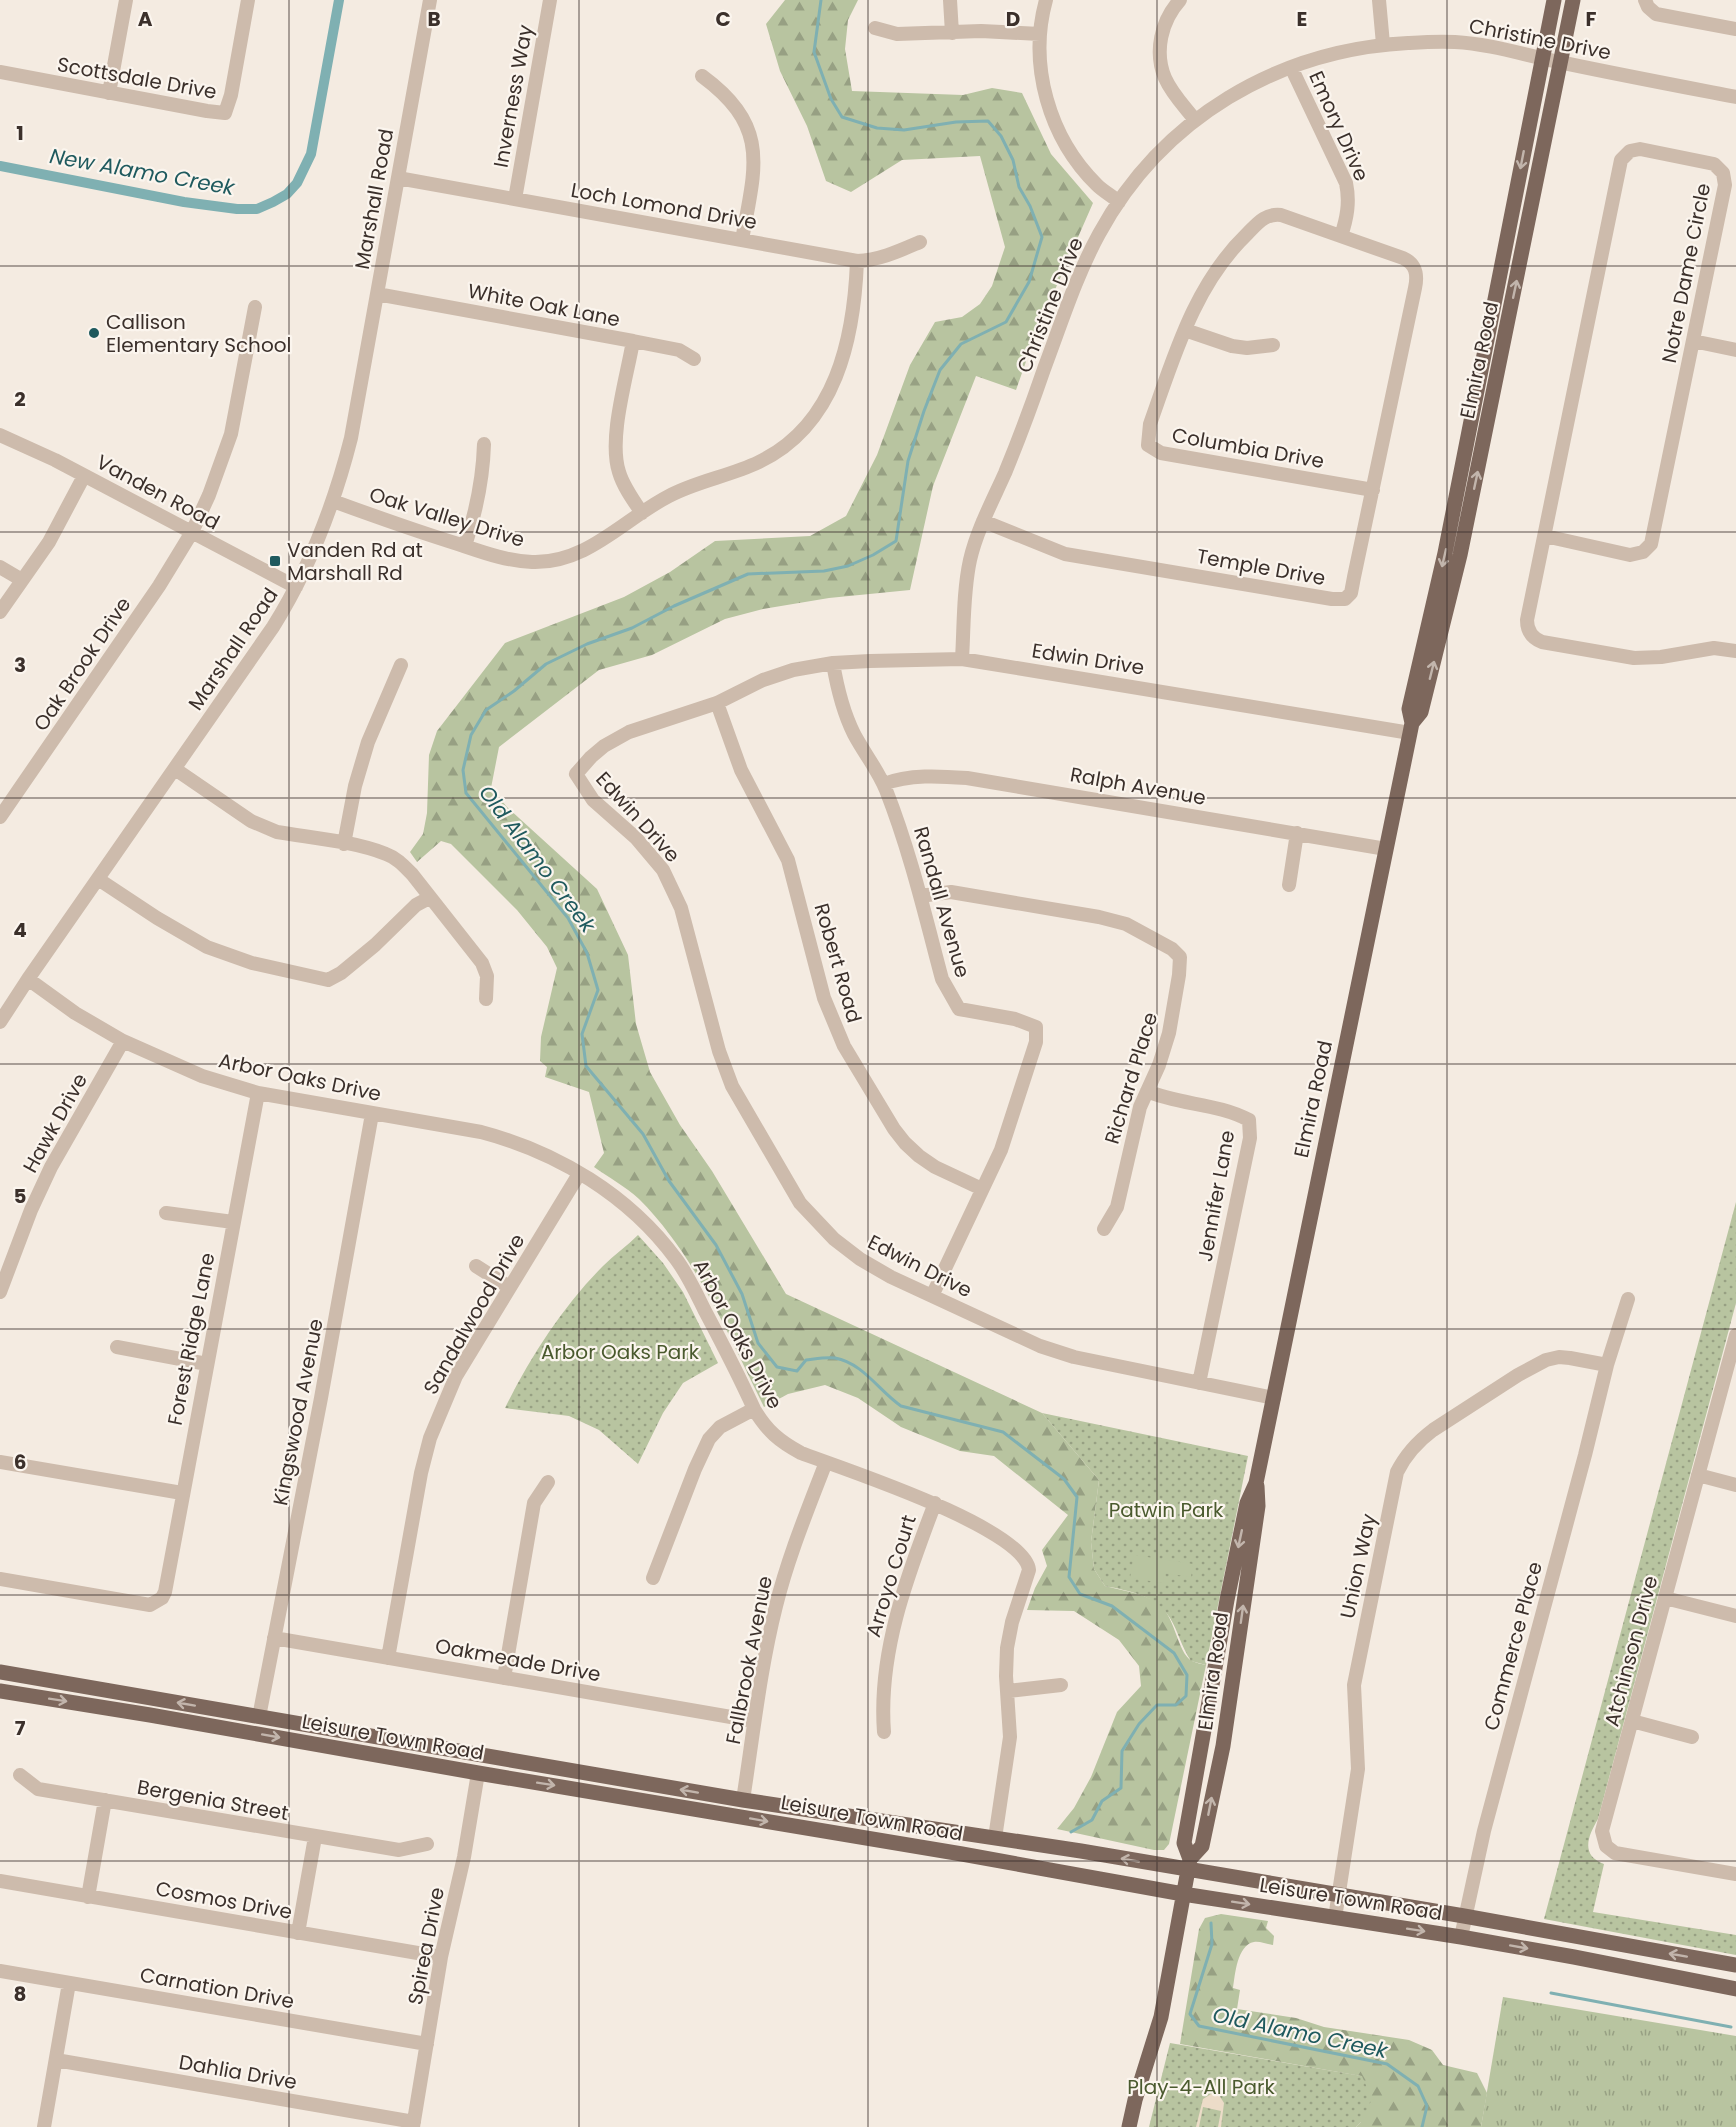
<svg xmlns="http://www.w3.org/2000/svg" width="1736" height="2127" viewBox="0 0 1736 2127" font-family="Poppins,sans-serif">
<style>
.grass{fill:url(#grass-tufts)}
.forest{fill:url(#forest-firs)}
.park{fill:url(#park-dots)}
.pitch{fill:#b8c4a0}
.plaza{fill:#ecdcc8}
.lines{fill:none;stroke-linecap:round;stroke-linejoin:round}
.stream{stroke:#7fb0b2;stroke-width:3}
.canal{stroke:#7fb0b2;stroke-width:10}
.minor{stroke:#cdbbac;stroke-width:14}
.major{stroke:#7d675c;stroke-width:15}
.oneway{stroke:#c2b5ac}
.grid{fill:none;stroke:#3b302b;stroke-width:1.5;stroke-opacity:0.55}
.poi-dot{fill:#1f5a5e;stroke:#fbf5ee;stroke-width:2}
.labels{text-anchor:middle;stroke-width:4.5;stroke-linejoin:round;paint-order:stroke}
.street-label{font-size:20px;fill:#3b302b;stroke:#fbf5ee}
.poi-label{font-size:20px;fill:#3b302b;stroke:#fbf5ee;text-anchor:start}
.park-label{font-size:20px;fill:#4a5a2e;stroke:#fbf5ee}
.water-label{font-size:21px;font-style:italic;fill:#1f5a5e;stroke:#fbf5ee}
.grid-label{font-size:20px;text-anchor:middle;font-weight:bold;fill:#3b302b;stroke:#fbf5ee;stroke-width:4.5;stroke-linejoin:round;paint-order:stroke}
</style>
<defs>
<pattern id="grass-tufts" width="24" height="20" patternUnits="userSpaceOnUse" patternTransform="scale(1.5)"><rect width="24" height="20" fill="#b8c4a0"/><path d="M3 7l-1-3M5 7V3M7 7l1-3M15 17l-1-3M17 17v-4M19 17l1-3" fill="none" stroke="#97a083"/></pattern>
<pattern id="forest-firs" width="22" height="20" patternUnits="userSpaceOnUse" patternTransform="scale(1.5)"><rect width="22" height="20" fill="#b8c4a0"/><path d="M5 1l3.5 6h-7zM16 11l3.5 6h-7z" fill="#97a083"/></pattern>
<pattern id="park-dots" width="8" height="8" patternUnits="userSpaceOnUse" patternTransform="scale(1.5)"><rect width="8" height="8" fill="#b8c4a0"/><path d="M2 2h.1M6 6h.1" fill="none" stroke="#97a083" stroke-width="1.8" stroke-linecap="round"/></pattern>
</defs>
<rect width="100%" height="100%" fill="#f4ebe1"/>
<!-- grass -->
<path class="grass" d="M1503,1997L1736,2036V2127H1481Z"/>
<!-- forest -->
<path class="forest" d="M785,0H858L848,20L845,49L852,91L963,95L992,88L1022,93L1051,154L1093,203L1036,333L1016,390L976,376L933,486L910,590L829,598L763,609L725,619L652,655L599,670L499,747L491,788L507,807L597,889L628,955L636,1024L650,1072L680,1125L712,1171L786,1294L1042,1413L1099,1480L1091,1542L1094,1569L1105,1586C1121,1590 1140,1593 1155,1601C1176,1613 1176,1652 1192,1661C1196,1663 1202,1664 1206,1665L1169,1844L1164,1850H1154L1057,1829L1074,1808L1091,1777L1117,1712L1141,1686L1139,1666L1119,1640L1074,1611L1027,1610L1035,1588L1047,1566L1042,1550L1068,1515L994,1456L960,1451L901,1427L858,1398L825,1385L788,1394L764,1407C728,1335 697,1257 639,1199C626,1187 608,1177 594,1167L604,1153L589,1092L545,1077L547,1067L540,1061L541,1037L557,968L547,947L517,910L451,844L441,841L417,862L410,852L423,834L427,813L429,755L437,731L505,643L624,597L670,572L715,541L810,536L846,516L877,455L910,365L935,322L962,317L980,304L992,286L1005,247L980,156L902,160L851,192L826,181L807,126L780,71L766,24Z
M1221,1914L1268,1921L1266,1928L1274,1936L1273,1945C1267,1944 1259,1941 1254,1942C1237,1945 1235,1975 1233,1988L1240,1990L1237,2009L1296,2018L1324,2027L1409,2040L1432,2050L1443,2065L1477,2073L1487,2093L1481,2127H1356L1361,2122V2076L1180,2044L1199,1929L1205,1918Z"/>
<!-- park -->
<path class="park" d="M1736,1202V1303L1598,1819C1588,1836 1580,1855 1604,1864L1593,1912L1736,1935V1955L1544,1919Z
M638,1235L663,1263L683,1292L718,1363L683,1383L663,1413L638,1464L599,1430L569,1416L505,1408C530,1357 563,1306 603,1266C614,1255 627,1246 638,1235Z
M1042,1413L1248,1456L1206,1665L1191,1661C1181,1646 1178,1631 1170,1618C1156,1595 1129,1591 1105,1586L1094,1569L1091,1542L1099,1480Z
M1170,2043L1362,2076L1372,2099L1361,2122L1356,2127H1149Z"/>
<!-- pitch -->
<path class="pitch" d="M1134,1555L1193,1564L1191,1577L1164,1573L1163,1583L1130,1578Z"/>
<!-- plaza -->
<path class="plaza" d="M1211,2094L1219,2095L1224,2103L1221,2127H1218L1221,2111L1203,2107L1199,2127H1196L1203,2099Z"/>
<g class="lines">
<!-- stream -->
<path class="stream" d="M821,0L814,52L831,99L842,117L877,128L904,130L956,122L988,121L1001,136L1013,160L1019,187L1030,206L1042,237L1029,282L1006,322L961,344L940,370L924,411L908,461L896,541L873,555L848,566L824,571L748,574L674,606L632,628L587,644L546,664L514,691L486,710L471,735L463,770L466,793L568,918L587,953L598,990L582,1034L586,1066L643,1134L669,1181L716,1245L742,1294L758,1343L777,1367L797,1371L806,1360C815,1359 826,1357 835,1358C863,1363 879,1391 901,1406L1003,1432L1064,1479L1077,1497L1069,1577L1080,1594L1112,1606L1174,1653L1187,1675L1186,1696L1176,1705H1157L1139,1724L1122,1751L1121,1788L1102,1801L1092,1820L1071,1832
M1211,1923L1212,1944L1190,2014L1199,2026L1387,2064L1418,2086L1427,2106L1422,2127
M1551,1993L1731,2027"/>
<!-- canal -->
<path class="canal" d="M0,166L184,202L237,209H257L273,202L287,194L297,183L311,154L339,0"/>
<!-- minor -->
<path class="minor" d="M950,0L952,33
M1046,0C1028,65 1049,138 1097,185C1103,191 1112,196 1119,202
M1180,0C1161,21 1154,52 1165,78C1172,94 1185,107 1195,120
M1379,0L1383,44
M1645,0L1648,7L1656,14L1736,29
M875,28L897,34L981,31L1040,34
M1291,67L1346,183C1350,202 1347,218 1341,236
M0,72L207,111L225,113L231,95L248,0
M702,76C771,127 755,167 742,240
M109,93L126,0
M398,178L857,261C880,260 899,251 920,242
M515,199L550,0
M377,294L633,341C627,377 608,438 619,472C623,486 633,500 642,513
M1185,330L1232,346L1247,348L1273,345
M633,341L679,350L694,359
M1693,341L1736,350
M0,435L55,460L296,587
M333,501C374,516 416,531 458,544C482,552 506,561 532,562C587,564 624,519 669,496C697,481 730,476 759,462C836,425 854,339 857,261
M983,521L1065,554L1332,599H1345L1351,593L1354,577L1415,288C1418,274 1416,264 1403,258L1281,215C1265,213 1257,224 1247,234C1194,285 1174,357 1150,424L1148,445L1161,453L1373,490
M1545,536L1630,555L1643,552L1651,544L1725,185L1723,173L1714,164L1640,149L1630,151L1621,160L1527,620C1527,631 1532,638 1542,642L1634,658L1661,657L1714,648L1736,651
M465,546C476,512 483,479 484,444
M0,567L22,580
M0,612L49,542L84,476
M962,659C964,627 963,592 970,560C977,530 992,502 1005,473C1019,439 1032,404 1044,369C1061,324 1076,276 1099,234C1162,118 1278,50 1408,43C1424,42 1439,41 1455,42C1492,44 1527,56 1564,63C1621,75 1679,86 1736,97
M833,663C837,687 843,712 854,734C864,753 878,770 886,790C910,851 925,915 942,979L959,1009L1015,1019L1036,1027V1042L1001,1150L932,1296
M717,703L741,770L788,860L824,998L844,1046L894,1129L905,1143L919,1156L935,1167L982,1189
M175,769L251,821L277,832C312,838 353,841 386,854C397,858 404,866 412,874L482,963L487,976L486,999
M884,784C909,774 940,776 967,778L1386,849
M0,817L159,586L192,532L209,495L231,434L255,307
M344,844L355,786L368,742L401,665
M98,879L157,918L207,947L252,963L328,980L341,973L375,945L416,905L429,898
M1289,885L1297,833
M920,896L951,892L1099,917L1126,924L1172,949L1180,957L1179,975L1169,1033L1159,1065L1140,1107L1117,1207L1104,1229
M28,979L75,1013L123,1041L202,1076L258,1093L481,1132C557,1152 629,1195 676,1259C688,1275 696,1293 705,1311C722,1343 739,1376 754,1409C767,1431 779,1441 801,1453C841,1468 1025,1528 1029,1570L1012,1622L1007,1648L1006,1676L1010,1737L995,1838
M0,1022L28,979L273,627C310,568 334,505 351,438L430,0
M1147,1091C1179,1105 1218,1103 1249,1120L1250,1138L1199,1383
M166,1213L233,1222
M476,1266L509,1287
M0,1292L31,1210L51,1167L123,1041
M1736,1335L1602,1831L1606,1846L1615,1853L1736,1874
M117,1347L207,1364
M1274,1398L1074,1357L1040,1346L891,1277L860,1259L834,1239L800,1203L732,1086L719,1051L681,908L663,870L636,838L593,800L576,774L591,757L604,746L629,732L717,703L763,680L793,670L833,663L870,661L962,659L1410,733
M0,1462L182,1493
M1698,1475L1736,1485
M653,1578L695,1469L709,1439L720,1427L754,1409
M0,1579L150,1605L162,1598L165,1592L258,1093
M1665,1598L1736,1616
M274,1638L754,1721
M388,1658L421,1473L430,1438L456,1376L579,1174
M504,1678L534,1503L548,1482
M1008,1691L1061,1685
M259,1717L321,1398L372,1114
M1632,1721L1692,1737
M884,1732C878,1652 907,1577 935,1503
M20,1775L38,1789L399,1850L427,1844
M743,1800C753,1736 760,1669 776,1606C788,1557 808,1509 826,1462
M0,1881L441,1957
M88,1897L105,1800
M1335,1918L1358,1769L1354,1685L1397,1472C1406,1454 1417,1442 1433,1430L1518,1375L1546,1360L1559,1357L1570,1358L1607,1365
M298,1933L315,1837
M1461,1937L1484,1831L1585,1455L1607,1365L1628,1299
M0,1971L427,2044
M56,2060L414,2122
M44,2127L69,1983
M413,2127L441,1957L464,1857L478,1773"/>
<!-- major -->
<path class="major" d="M1412,723L1409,709L1445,553L1554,0
M0,1672L743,1800L1081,1851L1464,1916L1736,1965
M0,1691L150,1715L478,1773L962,1854L1183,1894L1461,1937L1574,1957L1736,1989
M1190,1859L1202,1846L1223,1746L1258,1506L1257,1486
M1129,2127L1135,2100L1161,2017L1190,1859L1184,1843L1227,1600L1247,1503L1256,1483L1410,733L1412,723L1421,712L1460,555L1573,0"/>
</g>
<!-- one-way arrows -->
<defs><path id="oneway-shaft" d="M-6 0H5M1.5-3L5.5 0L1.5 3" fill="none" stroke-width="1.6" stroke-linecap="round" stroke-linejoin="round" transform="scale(1.5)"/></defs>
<g class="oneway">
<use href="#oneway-shaft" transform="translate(1522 160) rotate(101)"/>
<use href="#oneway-shaft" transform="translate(1515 289) rotate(-78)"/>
<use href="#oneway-shaft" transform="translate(1476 480) rotate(-78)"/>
<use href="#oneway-shaft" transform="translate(1444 558) rotate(103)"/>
<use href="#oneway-shaft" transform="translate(1432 670) rotate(-76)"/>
<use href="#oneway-shaft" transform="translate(1240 1539) rotate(102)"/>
<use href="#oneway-shaft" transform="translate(1242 1614) rotate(-82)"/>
<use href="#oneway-shaft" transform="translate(58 1700) rotate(9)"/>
<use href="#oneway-shaft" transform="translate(186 1704) rotate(-170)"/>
<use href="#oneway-shaft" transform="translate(271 1736) rotate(10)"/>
<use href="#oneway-shaft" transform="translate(546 1784) rotate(9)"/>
<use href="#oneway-shaft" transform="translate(689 1791) rotate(-170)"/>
<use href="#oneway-shaft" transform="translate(1210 1806) rotate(-79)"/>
<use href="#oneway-shaft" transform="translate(759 1820) rotate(10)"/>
<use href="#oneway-shaft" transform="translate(1130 1860) rotate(-170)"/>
<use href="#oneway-shaft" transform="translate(1241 1903) rotate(9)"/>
<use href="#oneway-shaft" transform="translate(1416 1930) rotate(9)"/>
<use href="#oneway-shaft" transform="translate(1519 1947) rotate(10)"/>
<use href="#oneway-shaft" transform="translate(1678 1955) rotate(-170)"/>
</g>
<!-- grid -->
<path class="grid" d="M289,0V2127M579,0V2127M868,0V2127M1157,0V2127M1447,0V2127M0,266H1736M0,532H1736M0,798H1736M0,1064H1736M0,1329H1736M0,1595H1736M0,1861H1736"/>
<!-- markers -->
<g class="poi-dot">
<circle cx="94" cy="333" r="6"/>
<rect x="269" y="555" width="12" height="12" rx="3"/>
</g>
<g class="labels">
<!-- street labels -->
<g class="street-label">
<text transform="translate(1540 39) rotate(11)" y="7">Christine Drive</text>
<text transform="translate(137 78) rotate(10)" y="7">Scottsdale Drive</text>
<text transform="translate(513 96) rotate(-80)" y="7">Inverness Way</text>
<text transform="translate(1339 126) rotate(66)" y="7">Emory Drive</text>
<text transform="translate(374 199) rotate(-80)" y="7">Marshall Road</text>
<text transform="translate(664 206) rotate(10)" y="7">Loch Lomond Drive</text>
<text transform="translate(1686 273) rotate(-79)" y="7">Notre Dame Circle</text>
<text transform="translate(544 305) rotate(11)" y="7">White Oak Lane</text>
<text transform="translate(1050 305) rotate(-68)" y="7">Christine Drive</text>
<text transform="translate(1479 360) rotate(-78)" y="7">Elmira Road</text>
<text transform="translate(1248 448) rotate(10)" y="7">Columbia Drive</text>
<text transform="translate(158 492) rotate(28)" y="7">Vanden Road</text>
<text transform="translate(447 517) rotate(17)" y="7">Oak Valley Drive</text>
<text transform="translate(1261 567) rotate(10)" y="7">Temple Drive</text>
<text transform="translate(233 649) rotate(-56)" y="7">Marshall Road</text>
<text transform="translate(1088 659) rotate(9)" y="7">Edwin Drive</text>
<text transform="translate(82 664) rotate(-56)" y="7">Oak Brook Drive</text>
<text transform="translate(1138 786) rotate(10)" y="7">Ralph Avenue</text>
<text transform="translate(638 817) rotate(48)" y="7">Edwin Drive</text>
<text transform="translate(942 902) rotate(74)" y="7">Randall Avenue</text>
<text transform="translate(838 963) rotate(74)" y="7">Robert Road</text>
<text transform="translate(300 1077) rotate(12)" y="7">Arbor Oaks Drive</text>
<text transform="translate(1131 1078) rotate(-73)" y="7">Richard Place</text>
<text transform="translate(1313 1099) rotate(-78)" y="7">Elmira Road</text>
<text transform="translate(55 1123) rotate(-61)" y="7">Hawk Drive</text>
<text transform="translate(1216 1196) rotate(-80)" y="7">Jennifer Lane</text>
<text transform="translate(920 1266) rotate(27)" y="7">Edwin Drive</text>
<text transform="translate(474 1314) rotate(-60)" y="7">Sandalwood Drive</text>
<text transform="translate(738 1334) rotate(62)" y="7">Arbor Oaks Drive</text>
<text transform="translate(191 1339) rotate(-79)" y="7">Forest Ridge Lane</text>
<text transform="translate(298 1412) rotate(-79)" y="7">Kingswood Avenue</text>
<text transform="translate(1358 1566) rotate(-78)" y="7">Union Way</text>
<text transform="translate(891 1576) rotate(-73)" y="7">Arroyo Court</text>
<text transform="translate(1513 1646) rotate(-75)" y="7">Commerce Place</text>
<text transform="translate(1631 1651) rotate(-75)" y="7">Atchinson Drive</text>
<text transform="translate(518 1660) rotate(10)" y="7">Oakmeade Drive</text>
<text transform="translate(749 1660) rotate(-79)" y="7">Fallbrook Avenue</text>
<text transform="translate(1213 1671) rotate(-82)" y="7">Elmira Road</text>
<text transform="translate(393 1737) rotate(10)" y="7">Leisure Town Road</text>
<text transform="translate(213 1800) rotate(10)" y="7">Bergenia Street</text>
<text transform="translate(872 1818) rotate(10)" y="7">Leisure Town Road</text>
<text transform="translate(1351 1899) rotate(9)" y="7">Leisure Town Road</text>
<text transform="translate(224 1900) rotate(10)" y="7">Cosmos Drive</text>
<text transform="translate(426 1946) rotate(-79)" y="7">Spirea Drive</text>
<text transform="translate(217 1988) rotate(10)" y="7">Carnation Drive</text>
<text transform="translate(238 2072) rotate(10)" y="7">Dahlia Drive</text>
</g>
<!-- poi labels -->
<g class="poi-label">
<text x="106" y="329">Callison<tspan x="106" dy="23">Elementary School</tspan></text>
<text x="287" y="557">Vanden Rd at<tspan x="287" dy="23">Marshall Rd</tspan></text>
</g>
<!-- park labels -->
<g class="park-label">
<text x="620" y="1359">Arbor Oaks Park</text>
<text x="1166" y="1517">Patwin Park</text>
<text x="1201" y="2094">Play-4-All Park</text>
</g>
<!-- water labels -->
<g class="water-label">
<text transform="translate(142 172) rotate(10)" y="7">New Alamo Creek</text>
<text transform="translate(537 859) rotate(53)" y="7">Old Alamo Creek</text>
<text transform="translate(1300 2033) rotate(12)" y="7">Old Alamo Creek</text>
</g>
</g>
<g class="grid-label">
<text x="145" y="26">A</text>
<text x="434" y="26">B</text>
<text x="723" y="26">C</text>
<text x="1013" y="26">D</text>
<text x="1302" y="26">E</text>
<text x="1591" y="26">F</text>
<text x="20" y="140">1</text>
<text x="20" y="406">2</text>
<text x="20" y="672">3</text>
<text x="20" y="937">4</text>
<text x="20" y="1203">5</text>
<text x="20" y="1469">6</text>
<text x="20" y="1735">7</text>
<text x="20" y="2001">8</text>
</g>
</svg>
